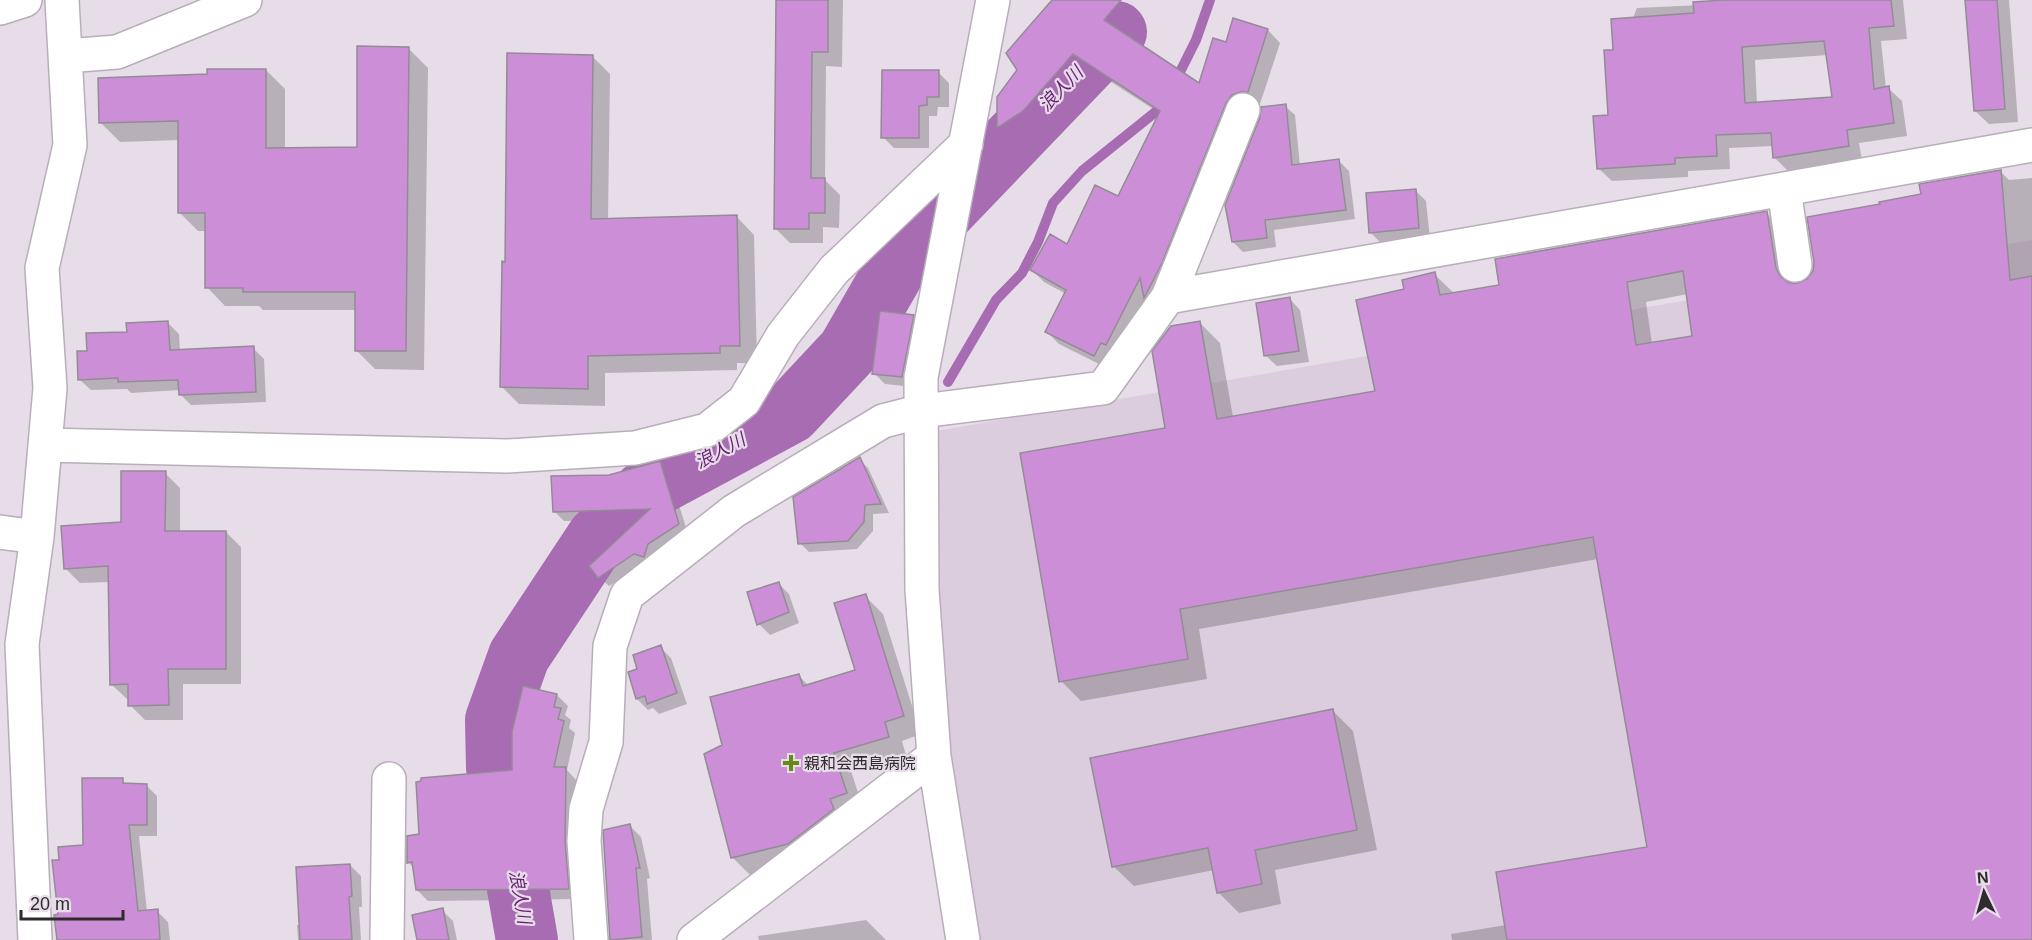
<svg xmlns="http://www.w3.org/2000/svg" width="2032" height="940" viewBox="0 0 2032 940" font-family="Helvetica,'Noto Sans JP',sans-serif">
<style>
.built{fill:#dccdde}
.shadow{fill:#0003;fill-rule:evenodd}
.lines{fill:none;stroke-linecap:round;stroke-linejoin:round}
.stream{stroke:#a76cb2;stroke-width:10}
.river{stroke:#a76cb2;stroke-width:62}
.building{fill:#cc8fd7;stroke:#938b95;stroke-width:1.5;fill-rule:evenodd}
.minor-casing{stroke:#b7aeb9;stroke-width:36}
.highway-casing{stroke:#b7aeb9;stroke-width:36}
.minor{stroke:#fff;stroke-width:33}
.highway{stroke:#fff;stroke-width:33}
.poi-dot{fill:#648b15;stroke:#e7dde8;stroke-width:2}
.labels{text-anchor:middle;stroke-width:4.5;stroke-linejoin:round;paint-order:stroke}
.poi-label{font-size:16px;fill:#2e2a2e;stroke:#e7dde8;text-anchor:start}
.water-label{font-size:18px;font-style:italic;fill:#691f75;stroke:#e7dde8}
</style>
<rect width="100%" height="100%" fill="#e7dde8"/>
<!-- built -->
<path class="built" d="M2032,240V940H978L948,759L931,500L936,431Z"/>
<!-- shadow -->
<path class="shadow" d="M778,0H843L842,67L826,66L825,180L840,195L839,228L823,227V243H790L775,228Z
M1070,0H1096L1123,24L1117,31L1200,85L1227,44L1234,20L1268,30L1280,43L1260,104L1253,103L1173,275L1107,368L1059,344L1047,332L1066,294L1044,282L1032,270L1068,246L1119,198L1161,114L1086,66L1036,123L1010,139L998,128L999,98Z
M1762,0H1903L1907,39L1881,41L1886,88H1888L1902,101L1907,136L1859,143L1862,160L1788,171L1774,157V146L1729,148L1730,169L1688,171V177L1612,181L1598,168L1610,117L1608,80L1637,8L1762,2ZM1828,55L1834,98L1757,104L1755,60Z
M1967,0H2009L2018,122L1989,124L1975,111Z
M409,49L428,68L424,370L375,369L356,350L357,310H263L259,306H225L207,287V231H198L179,212L180,140L120,142L101,123L208,75L266,70L285,89V149L358,148Z
M592,56L610,74L608,220L737,217L754,235L757,363H737V370L605,373V406L519,404L501,386L506,263Z
M938,72L949,83V107H938L937,116H929V148H894L883,137Z
M1285,106L1295,115L1300,166L1339,161L1349,171L1355,219L1274,230L1276,247L1243,252L1233,242Z
M2000,171L2009,180L2032,178V940H1452L1451,934L1506,925L1648,848L1598,559L1199,629L1207,679L1081,701L1061,681L1167,429L1200,323L1220,343L1233,417L1377,392L1406,291L1434,274L1455,294L1500,286L1766,213L1786,233L1795,285L1808,280L1923,196ZM1688,294L1694,337L1652,344L1646,302Z
M1415,190L1426,201L1430,239L1381,243L1370,232Z
M1290,299L1300,310L1309,362L1277,366L1266,356Z
M913,317L924,327L913,387L885,384L874,373Z
M168,323L179,334L180,351L253,348L264,359L266,402L191,405L180,394V390L131,393L127,389L91,390L80,380L88,352L129,334Z
M859,459L868,468L889,513L873,514V531L857,549L809,552L800,543Z
M659,463L669,473L688,534L609,586L599,577L641,519L564,521L554,511L609,476Z
M165,473L180,488V532H226L241,547V684H183V720H145L130,705L129,699H127L111,684L110,582L80,583L65,568L123,524Z
M778,583L789,594L799,623L770,635L759,624Z
M865,596L883,614L921,734L902,741L906,755L851,771L864,811L806,862L751,876L732,857L724,746L799,676L809,686L857,671Z
M660,647L671,658L687,704L659,714L653,708L648,710L637,699L630,673L639,670Z
M557,695L568,706L565,715L571,720L569,728L575,733L567,770L576,780V854L579,899L428,901L417,890L414,868L408,862L421,836L514,771Z
M1333,711L1353,731L1377,850L1275,870L1281,904L1239,913L1219,893L1214,870L1134,886L1113,866Z
M122,780L127,785H146L157,796V836H139L147,912L157,911L168,922L170,940H58L61,861L85,846Z
M630,826L641,837L650,878L647,879L652,940H611Z
M350,865L361,876L362,907H359L361,940H298L297,925H300Z
M442,910L453,921L457,940H418Z
M866,920L886,940H759L758,936Z"/>
<g class="lines">
<!-- stream -->
<path class="stream" d="M1175,82L1196,40L1210,0
M948,382L996,300L1022,273L1038,242L1053,203L1082,171L1163,106L1167,99"/>
<!-- river -->
<path class="river" d="M527,940L497,768L496,720L519,656L597,538L645,491L790,413L848,351L905,252L1116,32"/>
</g>
<!-- building -->
<path class="building" d="M776,0H828V52H812L811,178H825V213H809V229H774Z
M1052,0H1121L1104,20L1199,83L1213,38L1226,42L1233,18L1268,29L1248,92H1240L1232,95L1226,103L1162,263L1144,298L1140,278L1106,345L1101,343L1094,356L1045,332L1066,290L1030,270L1050,234L1067,244L1095,185L1118,196L1160,111L1073,54L1023,111L997,128V97L1017,70L1006,53Z
M1724,0H1891L1894,26L1869,28L1874,89L1889,86L1894,123L1847,130L1849,146L1773,158L1771,133L1716,135L1717,156L1675,158V164L1597,169L1593,116L1608,115L1604,50H1613L1611,19L1694,13L1693,2ZM1824,41L1832,97L1745,103L1742,47Z
M1965,0H1997L2005,109L1974,111Z
M357,46L409,47L406,351H355V292H243V288H205V213H178V121L99,123L98,78L207,74V69H266V148L357,147Z
M507,53L593,55L591,219L737,215L740,346H720V353L588,356V389L500,387L502,261L505,262Z
M882,70H939V97H927V105L919,106V138H881Z
M1286,104L1292,165L1339,159L1346,210L1265,220L1267,238L1232,242L1225,205L1260,117L1261,107Z
M2001,170L2010,280L2032,276V940H1507L1496,872L1647,847L1593,537L1180,609L1188,659L1059,682L1020,453L1165,428L1152,351L1171,326L1200,321L1217,419L1375,391L1356,300L1404,289L1402,280L1435,272L1440,295L1499,285L1495,259L1767,211L1776,268L1780,276L1789,283H1798L1807,279L1813,271L1814,262L1807,217L1880,204L1879,202L1921,194L1919,184ZM1683,271L1692,336L1636,345L1627,282Z
M1416,189L1419,228L1369,233L1366,193Z
M1290,297L1299,351L1264,356L1256,303Z
M880,311L914,315L902,377L872,374Z
M168,321L170,350L254,346L256,392L179,395L178,380L118,382V378L78,380L77,351H87L86,333L127,332L126,323Z
M860,457L881,504L865,505L864,522L848,541L798,544L793,497Z
M660,461L679,524L648,544L644,557L634,554L598,578L589,566L650,509L553,512L551,476L609,475Z
M121,471H166L165,531H226V669H168L169,705L128,706V684L110,685L108,566L64,569L61,526L121,522Z
M779,582L789,612L757,625L747,592Z
M866,594L904,716L885,722L889,737L834,753L847,793L830,799L834,809L788,844L731,858L704,754L722,745L710,697L799,674L803,686L855,670L834,603Z
M661,645L677,693L647,704L645,696L636,699L628,672L637,669L633,655Z
M523,686L557,694L554,707L561,708L558,719L564,721L554,767H566L565,842L569,889L416,890L412,862L407,863V836L419,834L416,782L421,781V778L512,770V732Z
M1333,709L1357,830L1255,850L1262,884L1217,893L1208,848L1112,867L1090,758Z
M82,778H123V783L147,784V825H129L138,911L158,909L160,940H57L54,915L58,914L52,860H59L58,847L83,845Z
M630,824L640,868H636L642,937L610,940L603,830Z
M350,864L352,896L349,897L352,940H300L296,867Z
M443,908L449,940H417L412,915Z"/>
<g class="lines">
<!-- minor casing -->
<g class="minor-casing">
<path id="minor" d="M66,56L117,52L245,0
M1795,265L1784,189L2032,145
M1168,297L1243,110
M45,445L507,456L635,448L707,430L744,401L783,335L834,270L966,144
M0,532L37,537
M35,940L22,644L37,537L50,388L42,268L70,145L62,0
M387,940L389,779
M591,940L584,841L586,809L606,742L610,646L627,595L734,511L883,421L922,411L1103,388L1168,297L1784,189
M694,940L934,756
M963,940L934,756L922,590L921,377L993,0"/>
</g>
<!-- highway casing -->
<g class="highway-casing">
<path id="highway" d="M0,8L25,0"/>
</g>
<!-- minor -->
<use href="#minor" class="minor"/>
<!-- highway -->
<use href="#highway" class="highway"/>
</g>
<!-- markers -->
<path class="poi-dot" d="M788 754h6v6h6v6h-6v6h-6v-6h-6v-6h6z"/>
<g class="labels">
<!-- poi labels -->
<g class="poi-label">
<text x="804" y="769">親和会西島病院</text>
</g>
<!-- water labels -->
<g class="water-label">
<text transform="translate(1061 89) rotate(-46)" y="6">浪人川</text>
<text transform="translate(720 451) rotate(-28)" y="6">浪人川</text>
<text transform="translate(520 897) rotate(80)" y="6">浪人川</text>
</g>
</g>
<!-- north arrow -->
<g transform="translate(1984 892) rotate(355)" stroke="#e7dde8" stroke-width="4.5" paint-order="stroke">
<path d="M0-4.5L10 22L0 15L-10 22Z" fill="#2e2a2e"/>
<text y="-9" font-size="16" font-weight="bold" text-anchor="middle" fill="#2e2a2e">N</text>
</g>
<!-- scale -->
<path d="M21 910v9h102v-9" fill="none" stroke="#2e2a2e" stroke-width="3"/>
<text x="30" y="910" font-size="18" fill="#2e2a2e" stroke="#e7dde8" stroke-width="4.5" paint-order="stroke">20 m</text>
</svg>
